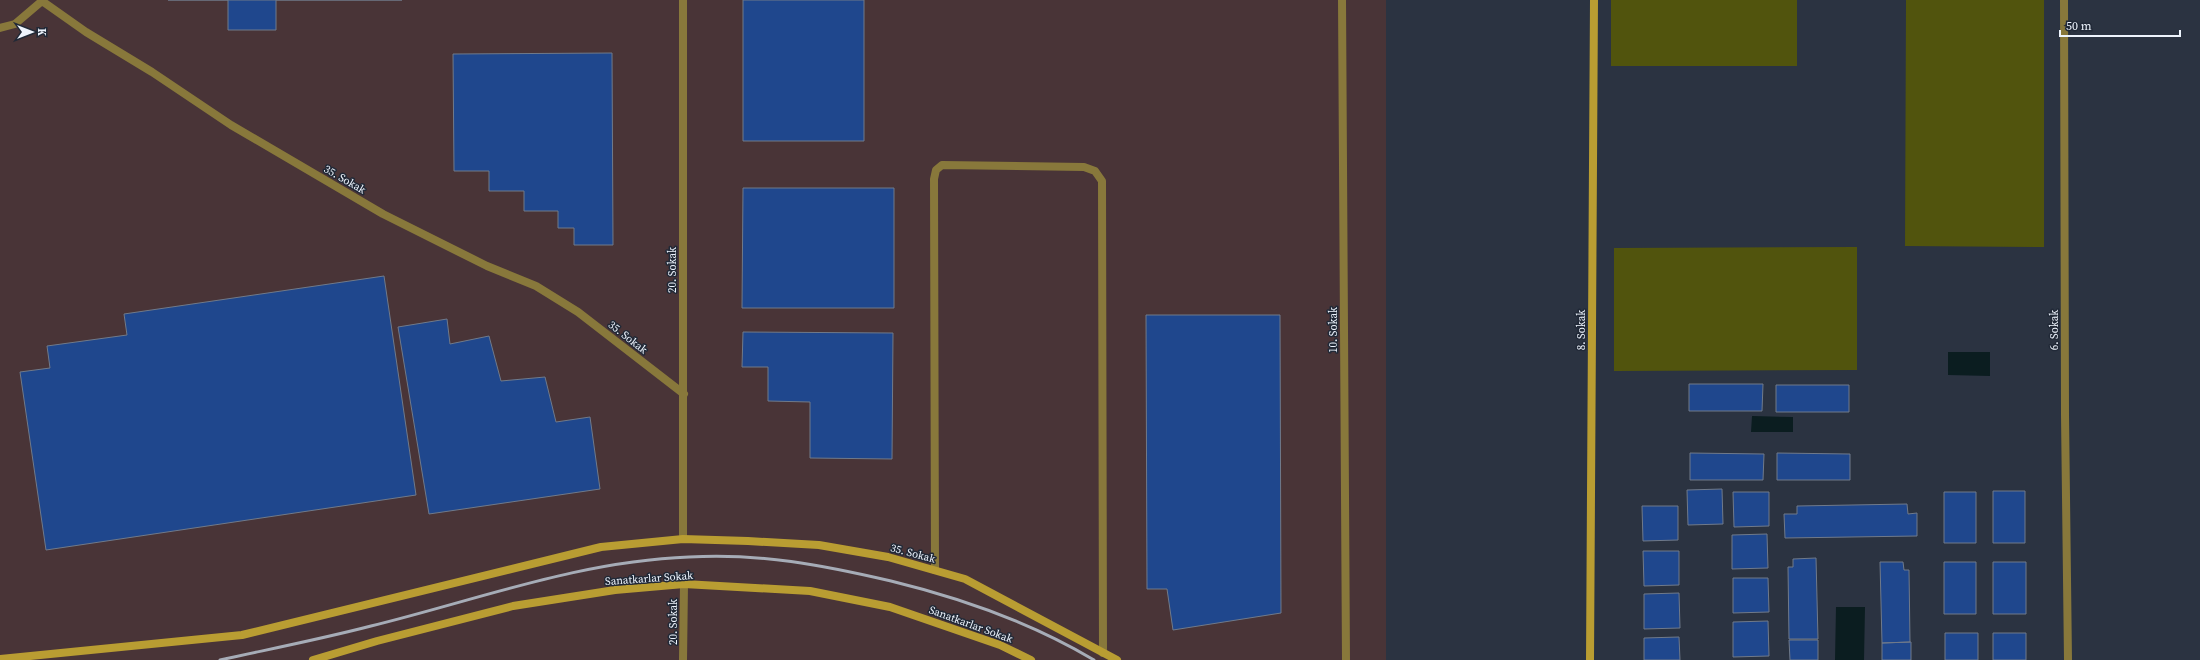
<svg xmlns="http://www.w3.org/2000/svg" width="2200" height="660" viewBox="0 0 2200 660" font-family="'Source Serif 4',serif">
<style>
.industrial{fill:#493437}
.green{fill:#51540d}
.water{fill:#0b1d20}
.building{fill:#1f478d;stroke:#707a8a}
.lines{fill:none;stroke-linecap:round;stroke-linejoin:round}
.lane{stroke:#88783b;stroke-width:8}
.street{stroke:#88783b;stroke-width:8}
.secondary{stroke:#b99d32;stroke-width:8}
.rail{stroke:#a6acb7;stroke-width:3}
.labels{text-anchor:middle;stroke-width:3;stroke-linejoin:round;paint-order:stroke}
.street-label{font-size:11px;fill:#eef4fd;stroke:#212937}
</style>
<rect width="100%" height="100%" fill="#2b3341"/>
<!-- industrial -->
<path class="industrial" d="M0,0H1386V660H0Z"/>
<!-- green -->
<path class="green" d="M1611,0H1797V66H1611Z
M1906,0H2044V247L1905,246Z
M1857,247V370L1614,371V248Z"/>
<!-- water -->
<path class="water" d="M1948,352H1990V376L1948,375Z
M1752,416L1793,417V432H1751Z
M1836,607H1865L1864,660H1835Z"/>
<!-- building -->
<path class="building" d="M168,0H402H276V30H228V0Z
M743,0H864V141H743Z
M612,53L613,245H574V228H558V211H524V191H489V171H454L453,54Z
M743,188H894V308H742Z
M384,276L416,495L46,550L20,372L50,368L47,346L127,335L124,314Z
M1146,315H1280L1281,613L1173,630L1167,589H1147Z
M447,319L450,344L489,336L501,381L545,377L556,422L590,417L600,489L429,514L398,327Z
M743,332L893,333L892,459L810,458V402L768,401V367H742Z
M1689,384H1763L1762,411H1689Z
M1776,385H1849V412H1776Z
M1690,453L1764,454L1763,480H1690Z
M1777,453L1850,454V480H1777Z
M1722,489L1723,524L1688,525L1687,490Z
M1993,491H2025V543H1993Z
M1733,492H1769V526L1734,527Z
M1944,492H1976V543H1944Z
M1907,504L1908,514L1917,513V536L1785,538L1784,514H1797V506Z
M1642,506H1678V540L1643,541Z
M1767,534L1768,568L1732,569V535Z
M1643,551H1679V585L1644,586Z
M1816,558L1818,639H1789L1788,567H1793V559Z
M1880,562H1903L1904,570H1909L1910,642L1882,643Z
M1944,562H1976V614H1944Z
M1993,562H2026V614H1993Z
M1733,578H1768L1769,612L1733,613Z
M1679,593L1680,628L1644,629V594Z
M1768,621L1769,656L1733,657V622Z
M1945,633H1978V660H1945Z
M1993,633H2026V660H1993Z
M1679,637L1680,660H1644V638Z
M1789,640H1818V660H1790Z
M1911,642V660H1882V643Z"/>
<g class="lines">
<!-- lane -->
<path class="lane" d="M935,570L934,179L936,170L942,165L1084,167L1095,171L1102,181L1103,653"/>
<!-- street -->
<path class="street" d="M683,0V539
M1342,0L1346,660
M2064,0L2065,415L2068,660
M0,28L15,24L42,1L86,32L152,72L231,125L383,214L487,266L536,286L578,312L684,394
M683,660L684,584"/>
<!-- secondary -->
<path class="secondary" d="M0,659L242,635L601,547L683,539L748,541L819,545L888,557L965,579L1117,660
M313,660L377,641L513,606L615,590L684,584L810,591L890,607L1000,645L1031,660
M1590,660L1594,0"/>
<!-- rail -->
<path class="rail" d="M220,660C270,649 321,639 371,626C477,600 579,561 689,557C761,553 822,565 891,581C961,598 1032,623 1094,660"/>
</g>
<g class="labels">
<!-- street labels -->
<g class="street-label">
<text transform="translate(345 179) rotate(30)" y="4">35. Sokak</text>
<text transform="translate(672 270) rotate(-90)" y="4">20. Sokak</text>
<text transform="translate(1333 330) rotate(-90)" y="4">10. Sokak</text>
<text transform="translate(1581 330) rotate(-90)" y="4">8. Sokak</text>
<text transform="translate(2054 330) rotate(-90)" y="4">6. Sokak</text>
<text transform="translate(628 337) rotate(38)" y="4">35. Sokak</text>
<text transform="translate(913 553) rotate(15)" y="4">35. Sokak</text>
<text transform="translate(649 578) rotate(-4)" y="4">Sanatkarlar Sokak</text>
<text transform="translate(673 622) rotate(-90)" y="4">20. Sokak</text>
<text transform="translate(971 624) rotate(20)" y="4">Sanatkarlar Sokak</text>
</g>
</g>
<!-- north arrow -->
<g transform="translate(32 32) rotate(90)" stroke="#212937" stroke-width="3" paint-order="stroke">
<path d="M0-3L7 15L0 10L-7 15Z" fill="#eef4fd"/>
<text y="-6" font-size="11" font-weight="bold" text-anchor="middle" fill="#eef4fd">K</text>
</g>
<!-- scale -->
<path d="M2060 30v6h120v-6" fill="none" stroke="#eef4fd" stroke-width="2"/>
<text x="2066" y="30" font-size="12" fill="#eef4fd" stroke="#212937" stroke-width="3" paint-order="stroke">50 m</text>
</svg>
